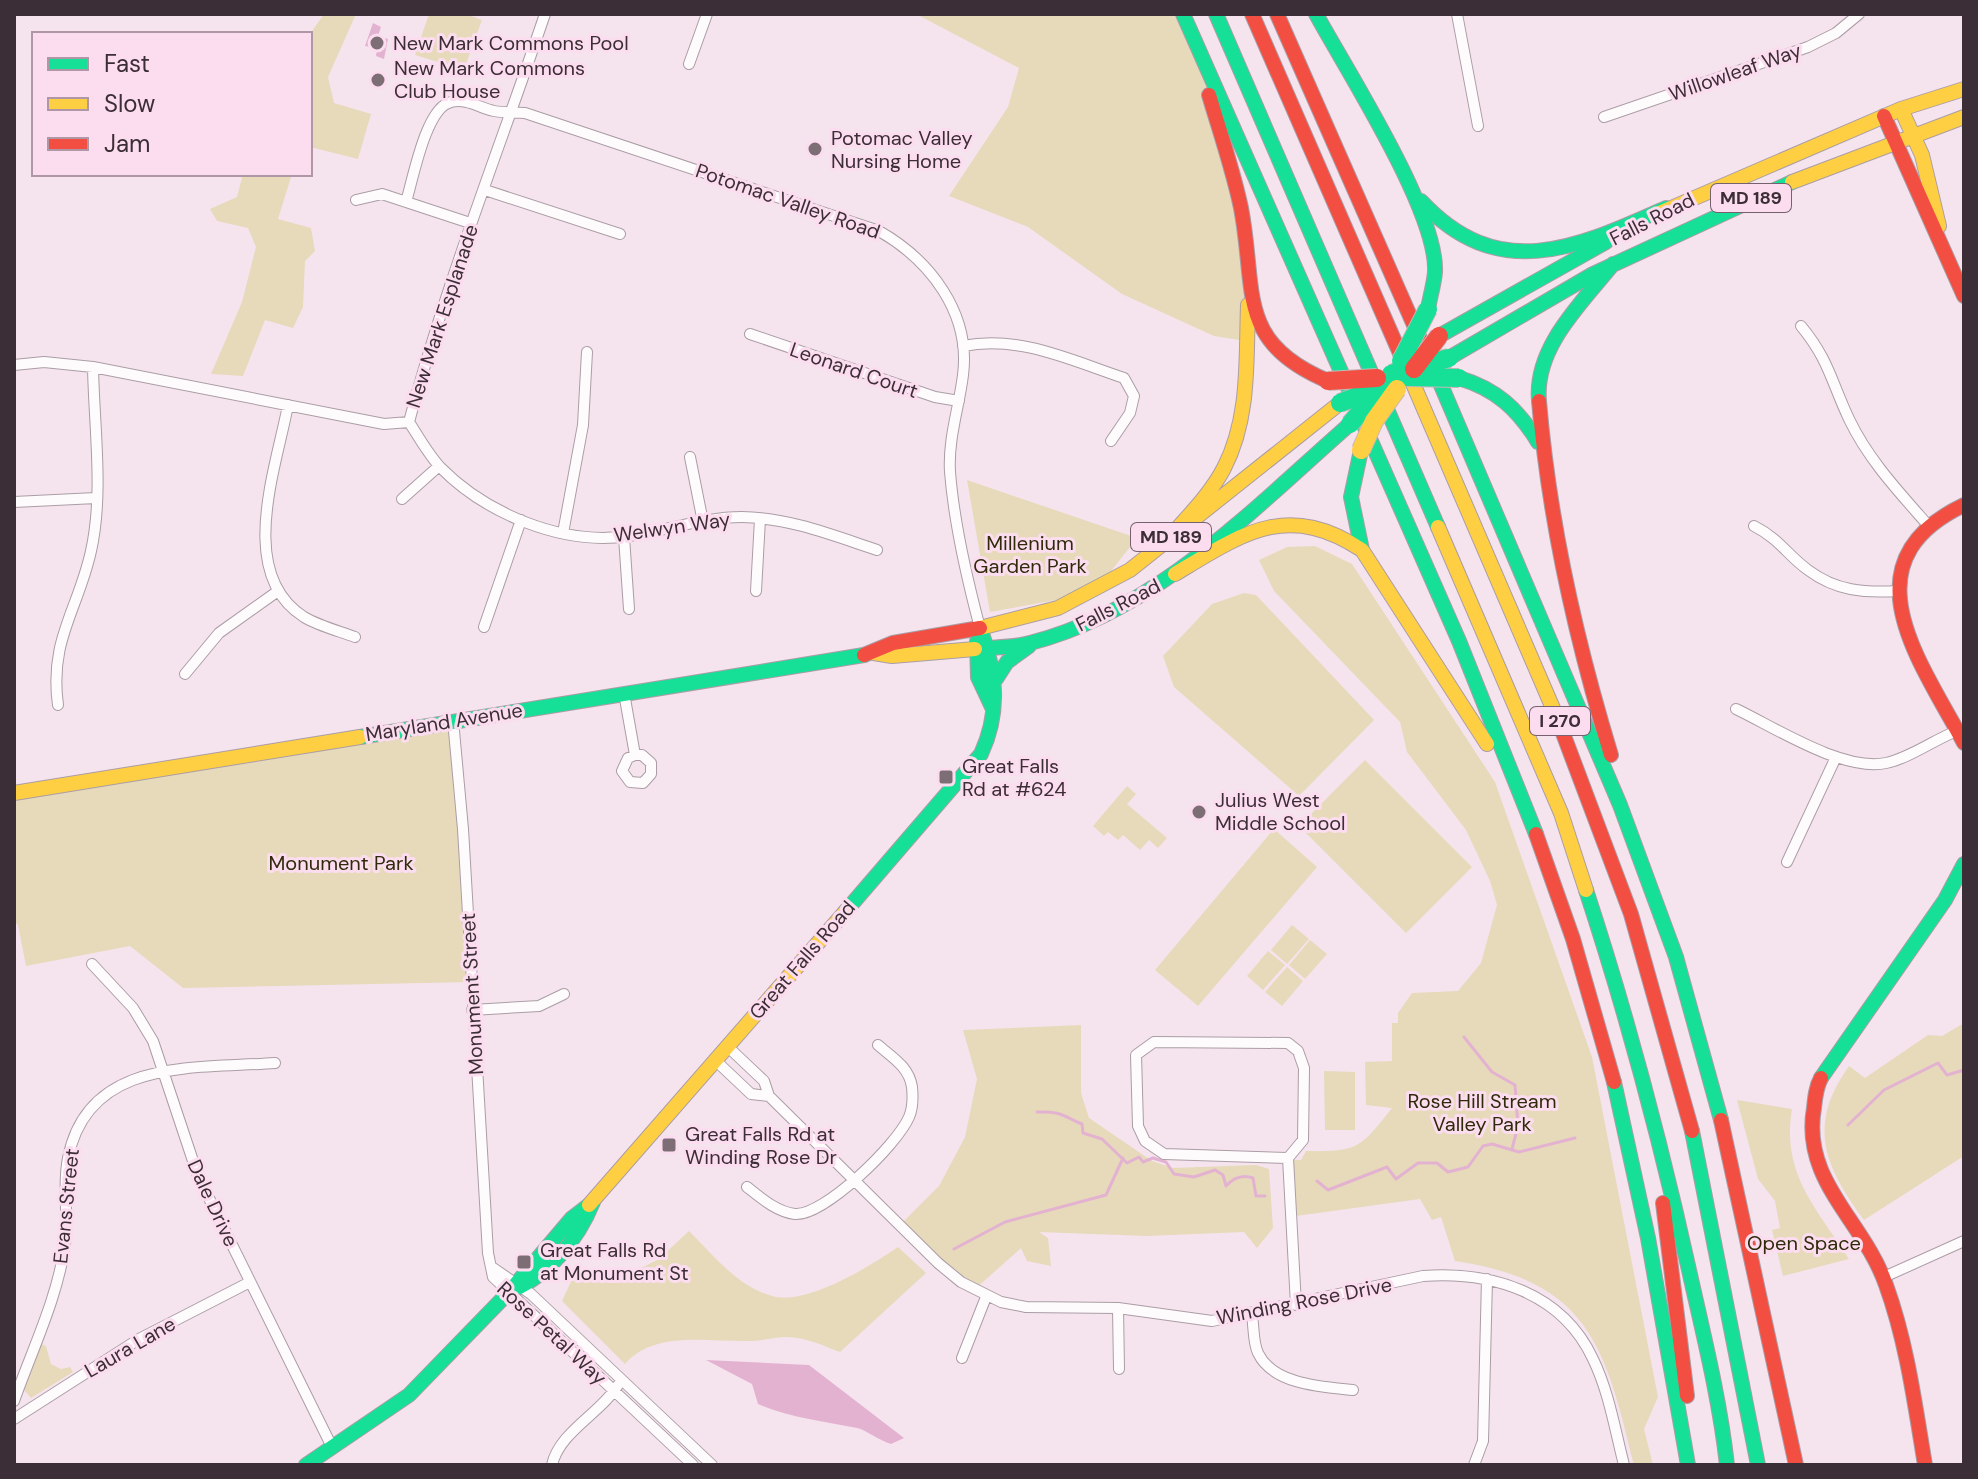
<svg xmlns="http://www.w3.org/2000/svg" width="1978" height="1479" viewBox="0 0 1978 1479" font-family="'DM Sans',sans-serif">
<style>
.green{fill:#e6dabb}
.water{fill:#e4b2d1}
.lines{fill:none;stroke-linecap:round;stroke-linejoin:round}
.stream{stroke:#e4b2d1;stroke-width:3}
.street-casing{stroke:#ab9da5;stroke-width:12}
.fast-casing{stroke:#ab9da5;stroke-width:16}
.slow-casing{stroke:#ab9da5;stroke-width:16}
.jam-casing{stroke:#ab9da5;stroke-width:16}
.street{stroke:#fefbfc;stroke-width:10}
.fast{stroke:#16e098;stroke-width:14}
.slow{stroke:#ffcf43;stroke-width:14}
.jam{stroke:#f24e42;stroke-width:14}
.fast-bridge-casing{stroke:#c8b6b7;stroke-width:20;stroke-linecap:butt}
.slow-bridge-casing{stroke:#c8b6b7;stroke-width:20;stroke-linecap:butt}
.jam-bridge-casing{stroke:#c8b6b7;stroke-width:20;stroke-linecap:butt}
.fast-bridge{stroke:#16e098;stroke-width:18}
.slow-bridge{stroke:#ffcf43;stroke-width:18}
.jam-bridge{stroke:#f24e42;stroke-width:18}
.poi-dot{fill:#7d6e76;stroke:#fcddef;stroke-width:3}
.labels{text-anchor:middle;stroke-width:6;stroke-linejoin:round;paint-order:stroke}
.shield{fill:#fcddef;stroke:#76626e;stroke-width:2}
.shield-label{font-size:18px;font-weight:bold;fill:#3c2e36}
.poi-label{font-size:20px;fill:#3c2e36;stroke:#fcddef;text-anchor:start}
.street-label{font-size:20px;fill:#3c2e36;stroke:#fcddef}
.park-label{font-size:20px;fill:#2e2a0a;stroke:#fcddef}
</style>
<rect width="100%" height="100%" fill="#f5e4ee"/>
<!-- green -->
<path class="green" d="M324,14H356L328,77L334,103L371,114L358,159L310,147V34Z
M429,14H466L482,20L464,70L415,55Z
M916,14H1180L1201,67L1241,211L1246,341L1214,336L1122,294L1028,227L949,196L1008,107L1019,68Z
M243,174H292L278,219L311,228L315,251L305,261L303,307L293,328L265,320L243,376L211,374L242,302L256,247L248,228L217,221L210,209L237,197Z
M967,480L1137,538L1094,593L990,612Z
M1315,546L1352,564L1495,782L1592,1057L1658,1397L1644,1429L1653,1465H1634C1605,1346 1589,1281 1455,1261L1441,1217L1432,1220L1420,1199L1296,1216L1292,1160H1301L1306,1151C1359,1152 1360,1148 1392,1108L1366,1105L1365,1062L1392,1061V1023H1398V1013L1412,993L1458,991L1481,963L1497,905L1490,881L1466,830L1407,752L1400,722L1274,591L1259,560L1287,547Z
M1244,593L1256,595L1374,720L1299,796L1174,687L1163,656L1212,604Z
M453,720L471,982L183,988L130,946L26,966L18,925L14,921V793Z
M1365,760L1472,867L1406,933L1299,826Z
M1127,786L1136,794L1127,804L1167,838L1158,848L1149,840L1140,850L1123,835L1118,840L1108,832L1104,836L1093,826Z
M1274,829L1317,867L1198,1006L1155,970Z
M1292,925L1309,939L1287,964L1271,950Z
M1310,940L1327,954L1305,979L1289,965Z
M1268,951L1285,965L1263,990L1247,976Z
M1287,967L1303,981L1282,1006L1265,992Z
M1964,1023V1156L1864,1220C1825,1167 1806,1126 1849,1066L1865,1078L1928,1035L1942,1036Z
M1081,1025V1093L1089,1118L1152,1161L1173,1168L1256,1165L1269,1169L1273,1228L1257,1248L1244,1232L1146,1236L1039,1232L1048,1238L1051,1266L1027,1261L1021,1248L974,1290L900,1225L939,1186L965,1137L977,1079L963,1030Z
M1324,1071L1355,1072V1130H1325Z
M1737,1100L1792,1109C1781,1175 1817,1208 1849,1259L1783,1276L1772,1230L1780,1228L1775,1201L1758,1179Z
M689,1231C713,1255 738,1287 772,1296C807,1306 870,1266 898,1247L926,1273L840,1352C824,1346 805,1337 787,1337C774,1337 762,1341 749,1341C709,1342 654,1330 625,1364L562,1301L574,1275L602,1270L620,1279L659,1259Z
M41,1344L46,1346L51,1364L61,1369L70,1367L73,1372L31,1398L24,1390Z"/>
<!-- water -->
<path class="water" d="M373,23L381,27L378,36L388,39L384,59L376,56L377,48L365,46Z
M706,1360L809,1365L904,1438L891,1444C878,1440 866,1430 857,1428C823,1421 790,1418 758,1404L752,1384Z"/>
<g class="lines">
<!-- stream -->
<path class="stream" d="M1464,1037L1492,1072L1515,1085L1518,1126L1512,1149
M1037,1112C1061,1111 1063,1116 1082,1124L1083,1133L1102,1139L1127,1163L1139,1157L1143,1162L1153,1158L1166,1162L1174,1174L1194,1177L1215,1170L1223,1175L1226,1186C1233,1178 1242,1174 1253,1178L1256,1196H1265
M1848,1125L1884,1090L1938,1063L1947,1075L1964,1070
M1317,1181L1328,1190L1387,1167L1396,1179L1418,1163H1437L1448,1172L1468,1167L1483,1146L1492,1144L1519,1152L1575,1138
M954,1249L1005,1222L1106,1195L1123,1158"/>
<!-- street casing -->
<g class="street-casing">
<path id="street" d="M1457,14L1478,126
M689,64L707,14
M1604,117L1808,47L1836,33L1859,14
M485,190L620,234
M356,200L382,194L470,223
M406,202C413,179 426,107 451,102C466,98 480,108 494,111C504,113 515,112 525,113L879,231C930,260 971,313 963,375C959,408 948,438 950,472C954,523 967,579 980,628
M1801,326C1829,360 1831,381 1849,419C1868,459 1898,491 1927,524
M750,334L935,397L959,401
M963,346C1020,335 1070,360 1124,378L1134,396L1130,413L1111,441
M14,365L44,362L93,367L384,424L409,422
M288,405C276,469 236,574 304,617C319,626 339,631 355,637
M409,422C418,436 428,454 440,467C485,513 562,546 628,536C665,531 704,517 742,517C790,518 832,535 877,550
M409,422C446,283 499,150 545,14
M690,457L703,522
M402,499L439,466
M14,502L96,498
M1754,526C1781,540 1786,554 1808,570C1836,591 1864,593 1898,591
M563,533L583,425L587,352
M624,537L629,609
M756,591L760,519
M484,627L521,520
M185,674L219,633L278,591
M624,693L635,755H642L651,763V774L643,783L630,782L622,771L628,758L635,755
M58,705C49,640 78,610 91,551C104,493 94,427 93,367
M1736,709C1774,727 1843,772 1886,763C1910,758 1935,739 1959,730
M453,720L463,829L488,1253L493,1277L693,1465
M1787,862L1836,757
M92,964L133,1008L153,1041L198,1176L332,1447
M472,1010L539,1006L564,994
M727,1046L764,1081L769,1096L938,1263L961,1282L1001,1302L1026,1307L1118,1308L1212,1321L1423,1276C1491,1271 1562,1292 1593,1359C1609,1392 1615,1430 1624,1465
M715,1060L751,1094L769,1096
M1288,1158L1303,1140L1304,1068L1298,1051L1288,1043L1154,1042L1136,1055L1138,1126L1145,1141L1164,1154L1288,1158L1296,1305
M747,1187C761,1198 777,1212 795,1214C824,1216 897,1145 909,1117C913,1108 913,1097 912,1087C909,1067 893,1058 878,1045
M493,1268L531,1294L712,1465
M1884,1277L1964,1241
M1118,1308L1119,1369
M1252,1316C1254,1327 1253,1343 1258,1353C1273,1385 1324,1387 1353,1390
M962,1358L986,1297
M14,1401C32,1350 58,1297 65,1244C69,1215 62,1186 68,1158C88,1057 195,1069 275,1063
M14,1419L139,1339L250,1282
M552,1465C559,1432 601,1413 618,1385
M1474,1465L1483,1441L1487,1279"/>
</g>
<!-- fast casing -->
<g class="fast-casing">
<path id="fast" d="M1183,14L1350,392
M1216,14L1438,527
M1316,14C1347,71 1438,212 1435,272C1434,284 1430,297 1428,309
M1421,201C1499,285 1578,247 1666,208
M1439,336L1606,242
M1449,358L1593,274L1792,182
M1432,364L1620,805L1676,957L1721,1120
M1459,378C1496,389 1518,409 1538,442
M1539,401C1534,347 1582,303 1613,264
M1363,423L1459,641L1536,834
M1361,450L1351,497L1362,550
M977,641L978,677L993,709
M975,649C993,647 1013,648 1030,643C1157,611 1254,508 1350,424
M996,679L1007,662L1029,646
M360,737L864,655
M1586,890C1628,1018 1662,1147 1691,1279C1705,1341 1720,1402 1727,1465
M845,912L981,754C1001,711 996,672 980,628
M1821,1078L1945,900L1964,864
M1614,1082L1648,1238L1688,1465
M1692,1131L1758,1465
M510,1291C548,1277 578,1239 593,1202
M306,1465L409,1395L510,1291L572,1218L589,1205"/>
</g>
<!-- slow casing -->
<g class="slow-casing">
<path id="slow" d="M1901,109L1922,155L1939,226
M1792,182L1964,117
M1655,215L1901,109L1964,89
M1402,358L1558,720
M1438,527L1561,813L1586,890
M1167,540C1187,517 1210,495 1224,468C1250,418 1246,360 1248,305
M1175,574C1243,533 1287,501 1362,550L1487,744
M980,628L1058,608L1130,570L1340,403
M874,653L892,656L975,649
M14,793L360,737
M589,1205L845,912"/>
</g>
<!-- jam casing -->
<g class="jam-casing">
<path id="jam" d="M1252,14L1402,358
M1277,14L1421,341
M1209,95C1220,132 1233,170 1241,208C1257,291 1235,342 1328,381
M1884,116L1964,296
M1539,401C1549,521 1576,640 1611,755
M1964,505C1844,562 1920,661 1964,743
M864,655L893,643L980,628
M1558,720L1631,914L1692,1131
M1536,834L1573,939L1614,1082
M1821,1078C1816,1087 1815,1098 1814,1108C1801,1181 1864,1221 1886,1285C1907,1343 1915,1405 1925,1465
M1721,1120L1796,1465
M1663,1203L1687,1396"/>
</g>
<!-- street -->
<use href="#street" class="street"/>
<!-- fast -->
<use href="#fast" class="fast"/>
<!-- slow -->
<use href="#slow" class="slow"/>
<!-- jam -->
<use href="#jam" class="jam"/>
<!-- fast-bridge casing -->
<g class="fast-bridge-casing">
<path id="fast-bridge" d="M1401,361L1428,309
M1391,374L1449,358
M1407,377L1459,378
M1340,403L1381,387
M1350,424L1383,386"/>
</g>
<!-- slow-bridge casing -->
<g class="slow-bridge-casing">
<path id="slow-bridge" d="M1361,450L1374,421L1397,389"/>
</g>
<!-- jam-bridge casing -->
<g class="jam-bridge-casing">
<path id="jam-bridge" d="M1414,369L1439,336
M1328,381L1377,378"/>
</g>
<!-- fast-bridge -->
<use href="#fast-bridge" class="fast-bridge"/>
<!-- slow-bridge -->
<use href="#slow-bridge" class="slow-bridge"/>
<!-- jam-bridge -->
<use href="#jam-bridge" class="jam-bridge"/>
</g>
<!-- markers -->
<g class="poi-dot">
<circle cx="377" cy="43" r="8"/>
<circle cx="378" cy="80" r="8"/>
<circle cx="815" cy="149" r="8"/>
<rect x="938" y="769" width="16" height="16" rx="4"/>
<circle cx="1199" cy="812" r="8"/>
<rect x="661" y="1137" width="16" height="16" rx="4"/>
<rect x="516" y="1254" width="16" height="16" rx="4"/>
</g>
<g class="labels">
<!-- shield labels -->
<g class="shield">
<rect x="1711" y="184" width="80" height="28" rx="6"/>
<rect x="1131" y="523" width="80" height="28" rx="6"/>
<rect x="1530" y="707" width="60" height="28" rx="6"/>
</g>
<g class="shield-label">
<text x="1751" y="204">MD 189</text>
<text x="1171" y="543">MD 189</text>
<text x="1560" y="727">I 270</text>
</g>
<!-- poi labels -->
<g class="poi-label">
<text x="393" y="50">New Mark Commons Pool</text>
<text x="394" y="75">New Mark Commons<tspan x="394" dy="23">Club House</tspan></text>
<text x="831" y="145">Potomac Valley<tspan x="831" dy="23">Nursing Home</tspan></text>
<text x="962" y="773">Great Falls<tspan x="962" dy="23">Rd at #624</tspan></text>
<text x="1215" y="807">Julius West<tspan x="1215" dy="23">Middle School</tspan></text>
<text x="685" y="1141">Great Falls Rd at<tspan x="685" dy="23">Winding Rose Dr</tspan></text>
<text x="540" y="1257">Great Falls Rd<tspan x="540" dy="23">at Monument St</tspan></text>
</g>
<!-- street labels -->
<g class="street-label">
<text transform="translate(1735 72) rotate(-19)" y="7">Willowleaf Way</text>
<text transform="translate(788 201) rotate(19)" y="7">Potomac Valley Road</text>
<text transform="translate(1652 219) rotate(-27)" y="7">Falls Road</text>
<text transform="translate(442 316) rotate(-72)" y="7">New Mark Esplanade</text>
<text transform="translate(854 370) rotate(19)" y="7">Leonard Court</text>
<text transform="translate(672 527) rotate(-8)" y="7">Welwyn Way</text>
<text transform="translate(1118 605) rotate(-27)" y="7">Falls Road</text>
<text transform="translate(444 722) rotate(-9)" y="7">Maryland Avenue</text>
<text transform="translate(802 960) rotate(-49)" y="7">Great Falls Road</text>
<text transform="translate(472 994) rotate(-93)" y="7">Monument Street</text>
<text transform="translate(213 1203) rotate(65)" y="7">Dale Drive</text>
<text transform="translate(66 1206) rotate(-84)" y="7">Evans Street</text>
<text transform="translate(1304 1301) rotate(-11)" y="7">Winding Rose Drive</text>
<text transform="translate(552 1333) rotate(43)" y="7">Rose Petal Way</text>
<text transform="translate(130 1347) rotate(-30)" y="7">Laura Lane</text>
</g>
<!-- park labels -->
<g class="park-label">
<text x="1030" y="550">Millenium<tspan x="1030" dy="23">Garden Park</tspan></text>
<text x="341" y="870">Monument Park</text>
<text x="1482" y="1108">Rose Hill Stream<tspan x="1482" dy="23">Valley Park</tspan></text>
<text x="1804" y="1250">Open Space</text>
</g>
</g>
<!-- border -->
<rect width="1978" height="1479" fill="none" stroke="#3c2e36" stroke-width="32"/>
<!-- legend -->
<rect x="32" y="32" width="280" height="144" fill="#fcddef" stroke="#af97a5" stroke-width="2"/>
<rect x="48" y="58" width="40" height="12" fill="#16e098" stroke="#af97a5" stroke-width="2"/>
<text x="104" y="72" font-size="24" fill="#3c2e36">Fast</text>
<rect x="48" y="98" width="40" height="12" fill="#ffcf43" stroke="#af97a5" stroke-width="2"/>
<text x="104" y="112" font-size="24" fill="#3c2e36">Slow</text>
<rect x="48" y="138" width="40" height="12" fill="#f24e42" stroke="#af97a5" stroke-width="2"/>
<text x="104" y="152" font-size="24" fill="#3c2e36">Jam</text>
</svg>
